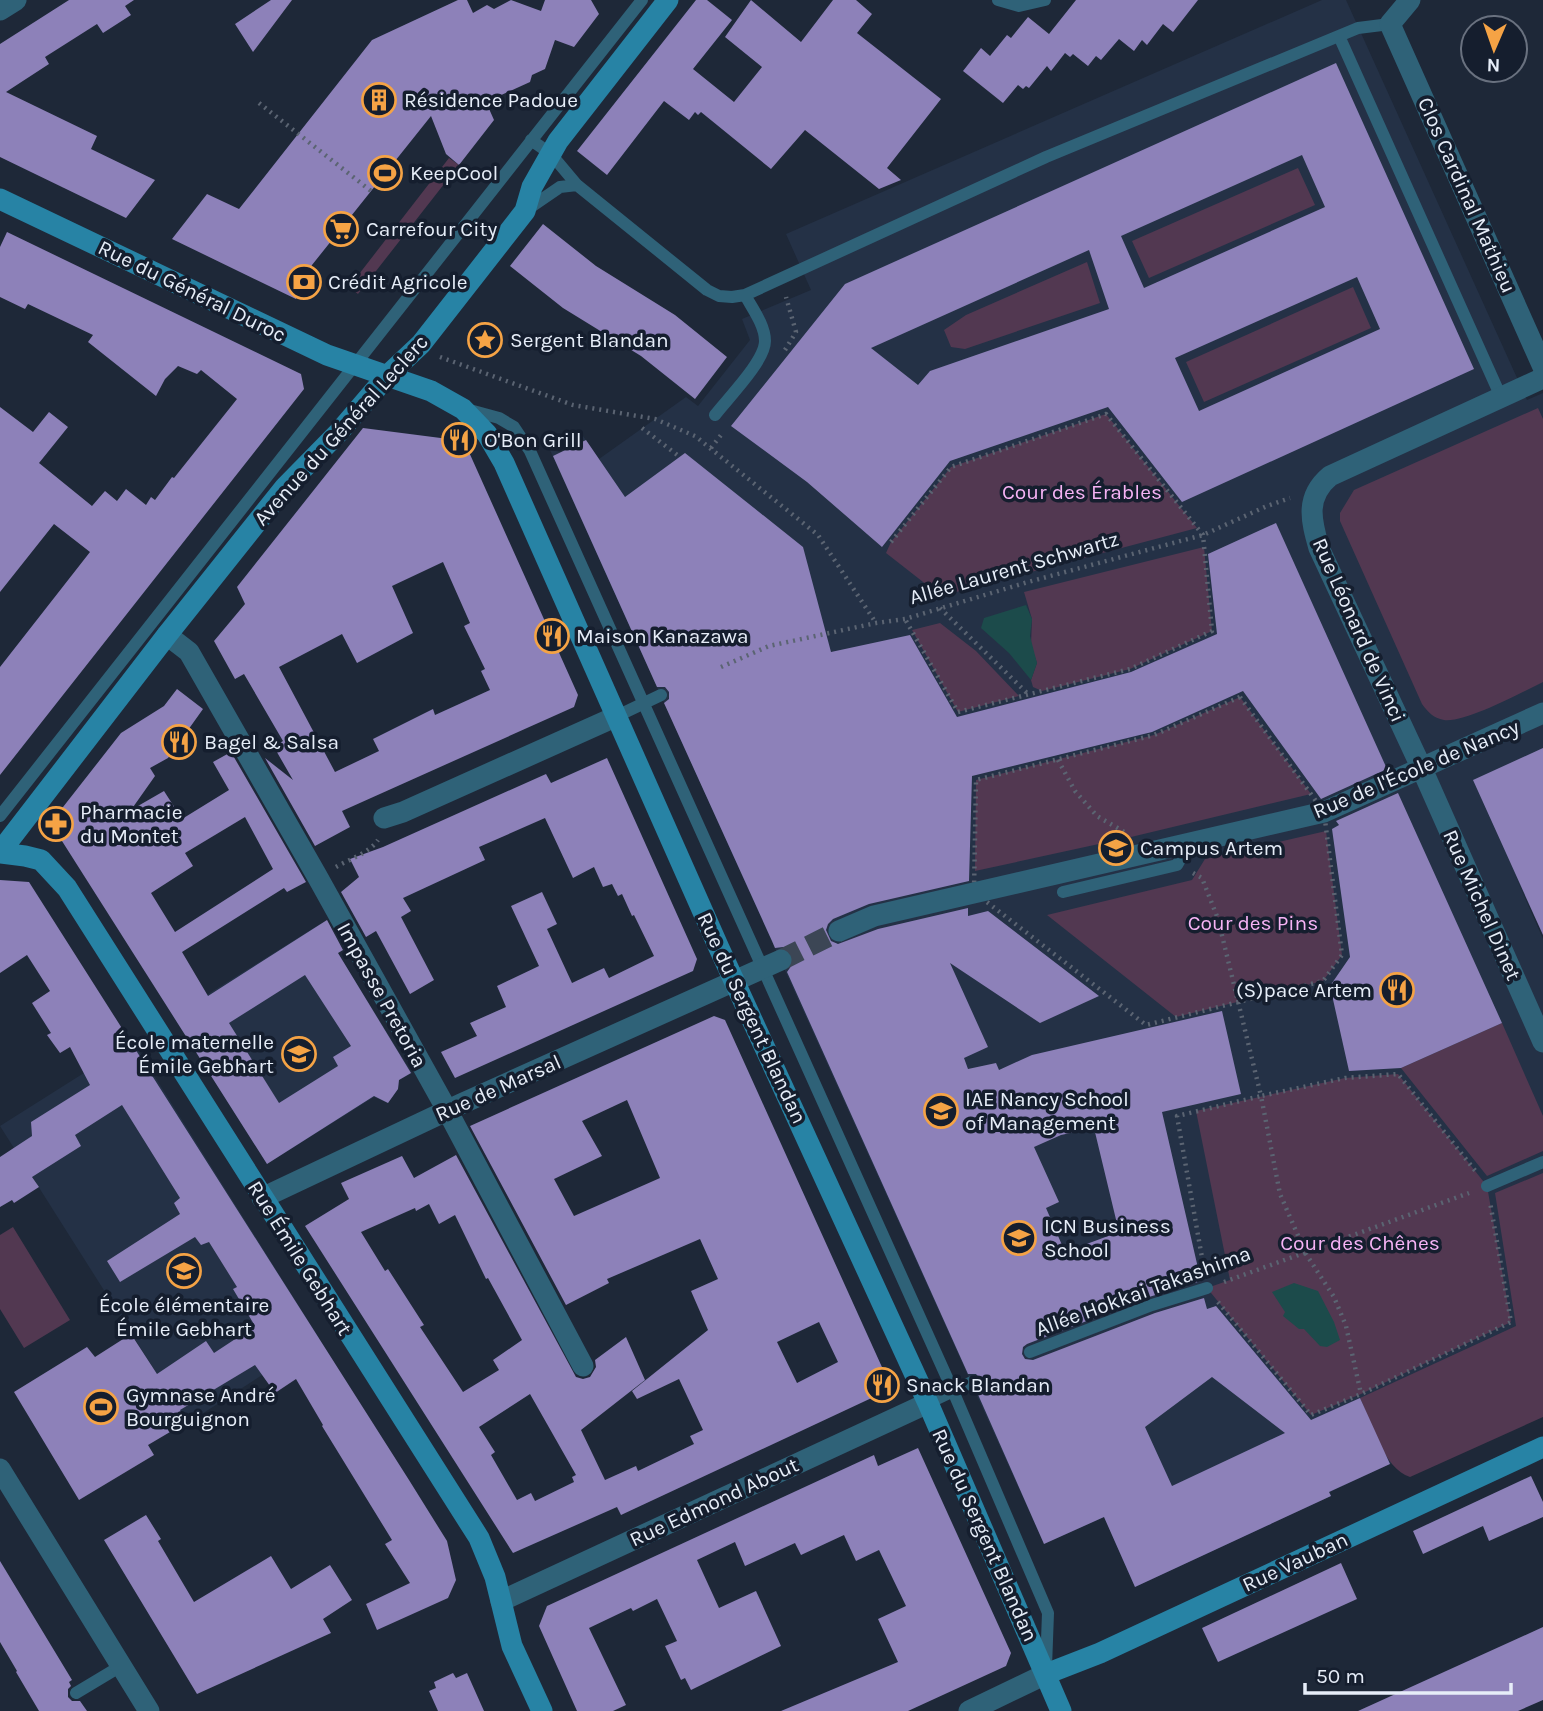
<svg xmlns="http://www.w3.org/2000/svg" width="1543" height="1711" viewBox="0 0 1543 1711" font-family="Karla,sans-serif">
<style>
.built{fill:#243146}
.green{fill:#523851}
.water{fill:#1c4b4b}
.building{fill:#8d81b9;fill-rule:evenodd}
.lines{fill:none;stroke-linecap:round;stroke-linejoin:round}
.street-tunnel{stroke:#3c4655;stroke-width:21;stroke-dasharray:21 10;stroke-linecap:butt}
.path{stroke:#5b6472;stroke-width:4.5;stroke-dasharray:2 5;stroke-linecap:butt}
.lane{stroke:#2f6278;stroke-width:12}
.street{stroke:#2f6278;stroke-width:21}
.secondary{stroke:#2783a5;stroke-width:21}
.labels{text-anchor:middle;stroke-width:7;stroke-linejoin:round;paint-order:stroke}
.poi-label{font-size:21px;fill:#e6edf8;stroke:#151e2e;text-anchor:start}
.street-label{font-size:21px;fill:#e6edf8;stroke:#151e2e}
.park-label{font-size:21px;fill:#f6b3f5;stroke:#151e2e}
</style>
<rect width="100%" height="100%" fill="#1e2838"/>
<!-- built -->
<path class="built" d="M1322,0H1346L1527,400L1543,393V935L1514,873L1543,939V1397L1390,1464L1330,1492L1331,1496L1135,1587L1104,1517L1044,1544L550,450L561,452L577,445L583,436L599,459L686,397L698,406L750,340L742,319L811,290L786,234Z
M320,924L412,1073L399,1080L398,1089L388,1103L374,1097L267,1164L173,1016Z
M133,1042L319,1338L188,1423L0,1126Z"/>
<!-- green -->
<path class="green" d="M449,158L459,165L358,294L349,287Z
M1298,168L1315,205L1149,278L1132,241Z
M1087,262L1100,303L965,349L951,347L944,330L966,315Z
M1353,287L1371,328L1204,402L1186,362Z
M1538,408L1543,419V682C1522,692 1465,723 1444,720C1433,718 1428,712 1422,704L1340,521V513L1354,490Z
M1106,414L1197,528L941,596L886,553L891,542L951,467Z
M1204,547L1212,631L1130,669L1042,691L1033,687L1031,680L1037,663L1031,645L1032,619L1024,592Z
M940,623L976,651L1019,696L958,712L912,630Z
M1240,697L1311,794L1131,837L975,871L976,780L1154,735Z
M1326,831L1342,955L1323,981L1176,1017L1047,915L1192,880L1205,859Z
M1502,1023L1543,1116V1151L1487,1176L1401,1068Z
M1398,1074L1487,1186L1511,1322L1361,1394L1311,1415L1207,1288L1230,1280L1196,1111L1345,1078Z
M1543,1173V1417L1410,1477C1384,1469 1371,1422 1360,1398L1516,1326L1495,1193Z
M13,1227L70,1320L24,1348L0,1309V1235Z"/>
<!-- water -->
<path class="water" d="M1026,605L1032,619L1030,636L1037,663L1031,680L1009,653L981,628L984,618Z
M1294,1283L1318,1291L1334,1322L1340,1340L1327,1347L1320,1346L1304,1329H1299L1283,1316L1285,1312L1272,1292Z"/>
<!-- building -->
<path class="building" d="M69,0H134L125,6L131,15L103,33L97,24L45,57L49,64L6,92L97,136L91,149L155,180L126,218L0,157V44Z
M271,0H292L253,52L235,24Z
M458,0H467L473,13L487,5L494,9L511,0L541,11L545,0H591L599,14L574,47L555,40L545,69L532,75L530,82L486,102L494,120L459,165L446,154L431,116L312,265L296,299L172,239L207,194L239,209L372,40Z
M696,0H707L732,20L693,69L734,102L762,67L725,37L751,0L801,42L833,0H856L872,14L857,33L941,99L887,168L901,180L879,189L805,130L771,169L701,112L698,115L695,112L689,120L664,101L607,175L577,151Z
M1076,0H1198L1173,32L1163,24L1147,45L1142,40L1134,51L1119,39L1101,60L1096,56L1088,66L1073,54L1070,57L1065,53L1051,71L1047,66L1029,88L1026,86L1023,89L1018,85L1003,103L963,71L981,48L990,56L1007,35L1011,38L1028,17L1049,34Z
M1336,63L1474,369L1182,502L1108,407L950,461L882,547L807,482L731,426L845,284ZM1302,155L1325,207L1144,288L1121,236ZM1089,250L1109,309L930,371L918,385L871,348ZM1357,277L1380,329L1199,411L1175,358Z
M543,224L596,266L675,315L727,357L695,399L641,356L563,308L510,266Z
M7,232L301,374L304,389L0,775V667L90,552L54,524L0,592V407L33,432L49,412L68,427L39,463L92,506L105,491L117,501L126,489L146,505L151,497L155,500L172,477L174,478L237,399L201,370L197,374L178,366L165,379L156,396L88,342L93,335L28,304L25,309L0,297V247Z
M363,428L464,441L578,695L574,707L342,811L350,827L315,846L265,758L293,780L274,747L283,741L244,674L235,679L214,641L245,604L237,587ZM443,562L470,623L464,626L485,669L481,671L490,690L435,715L433,709L373,739L379,751L335,772L279,667L342,634L357,663L413,633L392,586Z
M586,440L625,497L685,453L803,547L831,652L910,635L957,717L1131,672L1217,634L1208,554L1276,523L1387,769L1321,799L1243,691L1152,732L972,776L969,881L869,904L833,919L828,924L826,930L831,941L838,944L878,929L968,908V916L988,911L1099,996L1040,1023L950,963L988,1047L964,1058L968,1069L996,1063L999,1070L1032,1055L1222,1011L1241,1094L1162,1112L1201,1281L1149,1297L1027,1344L1023,1347L1022,1354L1025,1359L1033,1360L1155,1313L1204,1298L1207,1309L1216,1306L1311,1420L1360,1398L1390,1464L1329,1492L1331,1496L1135,1587L1104,1517L1044,1544L976,1390L980,1386V1379L976,1374H968L787,972L794,962L793,954L783,947L775,948L772,941L664,703L669,699V692L665,687H657L553,456ZM1094,1128L1119,1232L1065,1252L1046,1208L1059,1202L1034,1147L1061,1135ZM1212,1377L1285,1433L1172,1486L1145,1427Z
M177,689L203,709L168,758L150,768L155,776L131,810L164,791L182,819L229,790L213,762L231,752L306,882L287,892L284,888L182,952L208,996L327,920L343,950L338,953L411,1073L399,1080L398,1089L388,1103L374,1096L267,1164L55,830L56,816L121,733L164,706ZM245,817L273,869L175,932L151,893L193,866L185,853ZM305,975L351,1046L333,1057L338,1066L279,1103L229,1023Z
M1543,748V935L1473,780Z
M607,758L697,959L693,971L455,1078L441,1052L477,1036L470,1023L506,1007L497,986L539,966L511,906L542,892L557,924L547,929L572,983L604,968L609,978L654,956L634,915L632,916L622,894L618,896L612,884L603,887L594,867L573,878L545,818L479,847L485,860L403,898L411,911L401,917L434,980L410,994L376,931L366,937L341,892L359,877L350,859L383,847L546,774L551,783Z
M1398,793L1502,1023L1401,1068L1349,1071L1330,986L1350,957L1332,829L1339,825L1336,821Z
M0,880L29,882L409,1480L447,1541L456,1580L448,1598L377,1630L366,1604L410,1583L385,1544L392,1540L322,1426L323,1425L296,1379L275,1393L255,1365L180,1410L187,1422L148,1445L154,1455L79,1500L14,1392L87,1347L95,1357L131,1334L157,1374L206,1341L214,1353L255,1326L233,1289L237,1287L209,1242L201,1245L195,1237L120,1282L107,1261L180,1214L174,1203L180,1198L122,1105L75,1135L81,1146L32,1177L39,1187L14,1203L12,1200L0,1207V1157L32,1136L31,1122L90,1085L70,1047L60,1053L47,1035L51,1033L32,1003L50,991L27,955L0,973Z
M714,1016L725,1020L886,1376L882,1385L878,1395L621,1515L617,1507L513,1553L305,1226L349,1199L341,1183L402,1156L414,1178L456,1155L576,1377L583,1379L590,1377L596,1367L595,1360L626,1337L645,1380L581,1430L605,1480L636,1466L638,1471L694,1444L690,1436L703,1430L679,1379L637,1399L632,1391L708,1330L691,1291L718,1279L700,1239L607,1279L609,1283L566,1305L470,1126ZM627,1100L660,1178L574,1216L554,1179L602,1156L582,1121ZM429,1204L439,1224L455,1215L486,1279L488,1278L522,1340L493,1360L499,1370L463,1392L420,1327L424,1325L388,1269L385,1271L361,1232L415,1208L416,1211ZM819,1322L838,1362L797,1383L777,1342ZM530,1394L576,1475L572,1477L574,1482L535,1501L531,1493L517,1500L491,1455L495,1452L479,1427Z
M918,1448L1011,1653L1006,1666L908,1711H781L898,1662L878,1619L906,1606L879,1550L856,1561L844,1535L801,1555L795,1543L745,1566L735,1542L697,1560L719,1608L756,1591L781,1646L691,1690L685,1678L681,1680L665,1646L677,1641L657,1599L633,1611L631,1608L589,1628L626,1705L613,1711H577L539,1626L547,1606L874,1455L878,1466Z
M1531,1476L1543,1502V1517L1489,1541L1483,1526L1423,1554L1413,1531Z
M146,1515L161,1539L158,1541L194,1602L271,1556L291,1589L330,1565L352,1600L323,1619L331,1633L197,1694L104,1540Z
M0,1561L72,1680L69,1682L71,1686L68,1689V1697L72,1701H80L87,1711H39L16,1672L17,1671L0,1642Z
M1341,1563L1357,1599L1218,1662L1202,1628Z
M1543,1627V1700L1518,1711H1358Z
M453,1673L456,1678L467,1673L484,1711H438L429,1691L436,1688L434,1682Z"/>
<g class="lines">
<!-- street-tunnel -->
<path class="street-tunnel" d="M781,960L839,931"/>
<!-- path -->
<path class="path" d="M259,103L371,191
M785,350L796,332L786,297
M440,357L573,405L655,419L695,436L818,535L876,623
M642,428L680,457
M711,448L721,435
M891,542L951,467L1106,414L1203,535L1212,631L1130,669L958,712L905,619
M940,608L1028,694
M721,667L769,646L876,623L905,619L1028,582L1203,535L1267,506L1290,498
M1240,697L1324,812L1342,955L1323,981L1146,1025L974,892L976,780L1154,735Z
M1058,760L1075,791L1097,816L1126,833
M336,867C350,859 369,853 378,840
M1193,873L1202,878L1218,919L1261,1096L1345,1078L1398,1074L1477,1173
M1204,1269L1177,1116L1261,1096L1280,1194L1306,1254L1334,1297L1346,1326L1361,1394
M1224,1282L1469,1193
M1218,1302L1311,1415L1361,1394L1511,1322L1490,1202"/>
<!-- lane -->
<path class="lane" d="M998,0L1019,6L1045,0
M1339,36L1501,397
M531,140L551,154L577,185L707,290L719,296L732,297L745,295L1046,157L1358,28L1390,24
M525,211L560,187L577,185
M466,409L499,418L514,427L530,451L953,1391L1039,1592L1048,1613L1046,1667
M715,415C728,398 765,361 765,341C765,325 752,308 745,295
M615,717L661,695
M0,816L642,0
M1063,892L1177,865L1189,844
M1487,1186L1543,1162
M1030,1352L1152,1305L1207,1288
M928,1403L972,1382
M76,1693L121,1666"/>
<!-- street -->
<path class="street" d="M1410,0L1390,24L1543,367
M0,10L16,0
M1543,378L1330,476C1305,497 1311,520 1319,548L1422,769L1543,1042
M167,635L189,652L317,876L447,1110L583,1366
M384,818L403,812L615,717
M839,931L874,916L1324,812L1543,713
M262,1198L461,1104L781,960
M0,1469L149,1711
M501,1601L928,1403
M969,1711L1046,1674"/>
<!-- secondary -->
<path class="secondary" d="M0,199L327,355L431,391L463,409L487,434L504,463L719,948L928,1403L1061,1711
M0,852L167,635L285,487L339,432L387,376L421,344L525,211L532,187L558,141L668,0
M0,853L25,856L41,860L67,888L479,1538L495,1577L512,1646L542,1711
M1046,1674L1100,1653L1543,1447"/>
</g>
<!-- icons -->
<defs>
<g id="building-ring" transform="scale(1.75)"><circle r="9.5" fill="#151e2e" stroke="#f5a345" stroke-width="1.5"/><path d="M-4-6H4V6H1V3H-1V6H-4ZM-2.5-4.3h1.7v1.8h-1.7ZM.8-4.3h1.7v1.8H.8ZM-2.5-1h1.7V.8h-1.7ZM.8-1h1.7V.8H.8Z" fill="#f5a345"/></g>
<g id="stadium-ring" transform="scale(1.75)"><circle r="9.5" fill="#151e2e" stroke="#f5a345" stroke-width="1.5"/><path d="M0-5a6.5 5 0 1 0 0 10a6.5 5 0 1 0 0-10ZM-3.5-1.8h7v3.6h-7Z" fill="#f5a345"/></g>
<g id="supermarket-ring" transform="scale(1.75)"><circle r="9.5" fill="#151e2e" stroke="#f5a345" stroke-width="1.5"/><path d="M-6-5.5h2.5l.6 2H6L4.5 2H-2.5L-4.4-4H-6ZM-1.5 3.2a1.3 1.3 0 1 0 .1 0ZM3 3.2a1.3 1.3 0 1 0 .1 0Z" fill="#f5a345"/></g>
<g id="bank-ring" transform="scale(1.75)"><circle r="9.5" fill="#151e2e" stroke="#f5a345" stroke-width="1.5"/><path d="M-6-4H6V4H-6ZM0-2.3a2.3 2.3 0 1 0 0 4.6a2.3 2.3 0 1 0 0-4.6Z" fill="#f5a345"/></g>
<g id="sight-ring" transform="scale(1.75)"><circle r="9.5" fill="#151e2e" stroke="#f5a345" stroke-width="1.5"/><path d="M0-6L1.8-2.2L6-1.7L2.9 1.2L3.7 5.4L0 3.3L-3.7 5.4L-2.9 1.2L-6-1.7L-1.8-2.2Z" fill="#f5a345"/></g>
<g id="restaurant-ring" transform="scale(1.75)"><circle r="9.5" fill="#151e2e" stroke="#f5a345" stroke-width="1.5"/><path d="M-5-6h1v4h1v-4h1v4h1v-4h1v5L-1.5 .5V6h-2V.5L-5-1ZM5-6V6H3V1.5H1.5Q1.5-4 5-6Z" fill="#f5a345"/></g>
<g id="pharmacy-ring" transform="scale(1.75)"><circle r="9.5" fill="#151e2e" stroke="#f5a345" stroke-width="1.5"/><path d="M-2-6h4v4h4v4h-4v4h-4v-4h-4v-4h4Z" fill="#f5a345"/></g>
<g id="university-ring" transform="scale(1.75)"><circle r="9.5" fill="#151e2e" stroke="#f5a345" stroke-width="1.5"/><path d="M0-5L7-2L0 1L-7-2ZM-4 1L0 2.5L4 1V4Q0 6-4 4Z" fill="#f5a345"/></g>
<g id="school-ring" transform="scale(1.75)"><circle r="9.5" fill="#151e2e" stroke="#f5a345" stroke-width="1.5"/><path d="M0-5L7-2L0 1L-7-2ZM-4 1L0 2.5L4 1V4Q0 6-4 4Z" fill="#f5a345"/></g>
</defs>
<g fill-rule="evenodd">
<use href="#building-ring" x="379" y="100"/>
<use href="#stadium-ring" x="385" y="173"/>
<use href="#supermarket-ring" x="341" y="229"/>
<use href="#bank-ring" x="304" y="282"/>
<use href="#sight-ring" x="485" y="340"/>
<use href="#restaurant-ring" x="459" y="440"/>
<use href="#restaurant-ring" x="552" y="636"/>
<use href="#restaurant-ring" x="179" y="742"/>
<use href="#pharmacy-ring" x="56" y="824"/>
<use href="#university-ring" x="1116" y="848"/>
<use href="#restaurant-ring" x="1397" y="990"/>
<use href="#school-ring" x="299" y="1054"/>
<use href="#university-ring" x="941" y="1111"/>
<use href="#university-ring" x="1019" y="1238"/>
<use href="#school-ring" x="184" y="1271"/>
<use href="#restaurant-ring" x="882" y="1385"/>
<use href="#stadium-ring" x="101" y="1407"/>
</g>
<g class="labels">
<!-- poi labels -->
<g class="poi-label">
<text x="404" y="107">Résidence Padoue</text>
<text x="410" y="180">KeepCool</text>
<text x="366" y="236">Carrefour City</text>
<text x="328" y="289">Crédit Agricole</text>
<text x="510" y="347">Sergent Blandan</text>
<text x="484" y="447">O'Bon Grill</text>
<text x="576" y="643">Maison Kanazawa</text>
<text x="204" y="749">Bagel &amp; Salsa</text>
<text x="80" y="819">Pharmacie<tspan x="80" dy="24">du Montet</tspan></text>
<text x="1140" y="855">Campus Artem</text>
<text x="1372" y="997" text-anchor="end">(S)pace Artem</text>
<text x="274" y="1049" text-anchor="end">École maternelle<tspan x="274" dy="24">Émile Gebhart</tspan></text>
<text x="965" y="1106">IAE Nancy School<tspan x="965" dy="24">of Management</tspan></text>
<text x="1044" y="1233">ICN Business<tspan x="1044" dy="24">School</tspan></text>
<text x="184" y="1312" text-anchor="middle">École élémentaire<tspan x="184" dy="24">Émile Gebhart</tspan></text>
<text x="906" y="1392">Snack Blandan</text>
<text x="126" y="1402">Gymnase André<tspan x="126" dy="24">Bourguignon</tspan></text>
</g>
<!-- street labels -->
<g class="street-label">
<text transform="translate(1467 195) rotate(66)" y="7">Clos Cardinal Mathieu</text>
<text transform="translate(192 291) rotate(26)" y="7">Rue du Général Duroc</text>
<text transform="translate(341 430) rotate(-48)" y="7">Avenue du Général Leclerc</text>
<text transform="translate(1014 568) rotate(-16)" y="7">Allée Laurent Schwartz</text>
<text transform="translate(1359 630) rotate(66)" y="7">Rue Léonard de Vinci</text>
<text transform="translate(1416 769) rotate(-23)" y="7">Rue de l'École de Nancy</text>
<text transform="translate(1482 905) rotate(66)" y="7">Rue Michel Dinet</text>
<text transform="translate(382 995) rotate(61)" y="7">Impasse Pretoria</text>
<text transform="translate(752 1018) rotate(65)" y="7">Rue du Sergent Blandan</text>
<text transform="translate(498 1088) rotate(-24)" y="7">Rue de Marsal</text>
<text transform="translate(300 1258) rotate(58)" y="7">Rue Émile Gebhart</text>
<text transform="translate(1143 1291) rotate(-20)" y="7">Allée Hokkai Takashima</text>
<text transform="translate(714 1502) rotate(-25)" y="7">Rue Edmond About</text>
<text transform="translate(985 1535) rotate(66)" y="7">Rue du Sergent Blandan</text>
<text transform="translate(1295 1562) rotate(-25)" y="7">Rue Vauban</text>
</g>
<!-- park labels -->
<g class="park-label">
<text x="1082" y="499">Cour des Érables</text>
<text x="1253" y="930">Cour des Pins</text>
<text x="1360" y="1250">Cour des Chênes</text>
</g>
</g>
<!-- north arrow -->
<g transform="translate(1494 49) rotate(182)"><circle r="33" fill="#151e2e" stroke="#69717f" stroke-width="2"/>
<path d="M0-5L12 26L0 18L-12 26Z" fill="#f5a345"/>
<text y="-10" font-size="19" font-weight="bold" text-anchor="middle" fill="#e6edf8">N</text>
</g>
<!-- scale -->
<path d="M1305 1683v10h206v-10" fill="none" stroke="#e6edf8" stroke-width="3.5"/>
<text x="1316" y="1683" font-size="21" fill="#e6edf8" stroke="#151e2e" stroke-width="5" paint-order="stroke">50 m</text>
</svg>
